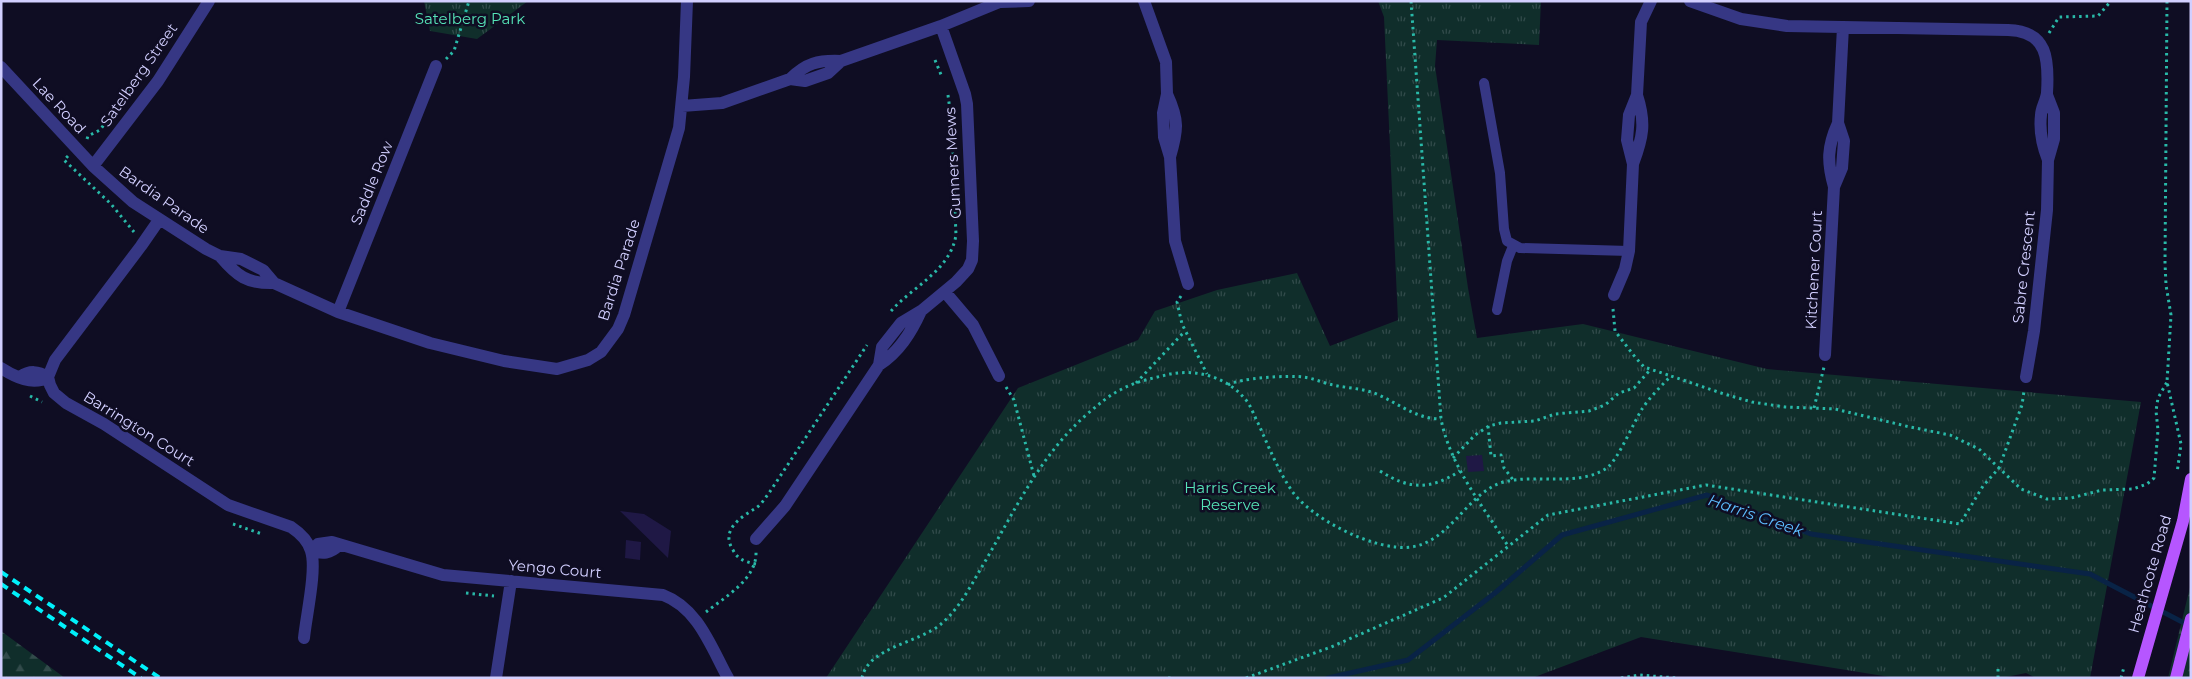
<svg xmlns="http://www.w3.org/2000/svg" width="2192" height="679" viewBox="0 0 2192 679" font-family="Montserrat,sans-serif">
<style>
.grass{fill:url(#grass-tufts)}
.forest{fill:url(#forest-firs)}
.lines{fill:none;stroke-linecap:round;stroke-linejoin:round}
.stream{stroke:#092346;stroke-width:5}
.building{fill:#1f1845}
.path{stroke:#29b9a8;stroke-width:3;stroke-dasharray:2.5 4;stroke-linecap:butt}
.service{stroke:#363784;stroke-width:10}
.minor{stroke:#363784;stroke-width:12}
.primary{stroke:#b656ff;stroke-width:12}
.rail{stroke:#00f0fa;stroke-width:4;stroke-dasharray:8 6;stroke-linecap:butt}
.labels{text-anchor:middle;stroke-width:5;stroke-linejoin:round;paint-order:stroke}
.park-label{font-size:15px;fill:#56e4b8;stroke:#0f0d23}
.street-label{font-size:15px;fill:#d2cfff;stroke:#0f0d23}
.water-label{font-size:16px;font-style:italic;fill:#5dbdff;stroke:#0f0d23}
</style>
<defs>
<pattern id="grass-tufts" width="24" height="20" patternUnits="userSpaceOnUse" patternTransform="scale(1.25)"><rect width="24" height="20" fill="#102e2b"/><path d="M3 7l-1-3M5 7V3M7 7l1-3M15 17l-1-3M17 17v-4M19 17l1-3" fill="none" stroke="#324b4b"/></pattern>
<pattern id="forest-firs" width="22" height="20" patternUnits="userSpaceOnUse" patternTransform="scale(1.25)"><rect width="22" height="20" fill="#102e2b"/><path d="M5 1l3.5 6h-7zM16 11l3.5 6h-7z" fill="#324b4b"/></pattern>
</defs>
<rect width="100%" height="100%" fill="#0f0d23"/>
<!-- grass -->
<path class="grass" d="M424,1H528L477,39L430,31Z
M1378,1H1541L1539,45L1437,40L1435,66L1468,288L1477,338L1583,324L1767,369L2141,402L2090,678H2036L2026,673L2001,678H1896L1641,637L1532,678H826L1018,388L1138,340L1155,311L1217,290L1297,273L1330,346L1398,320L1384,17Z"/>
<!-- forest -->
<path class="forest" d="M2191,583V678H2168Z
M1,631L65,678H1Z"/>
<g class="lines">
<!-- stream -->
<path class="stream" d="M1328,678L1408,660L1495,593L1562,535L1707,495L1811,534L2090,574L2188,625"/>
</g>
<!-- building -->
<path class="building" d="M1482,455L1484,471L1468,472L1466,456Z
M620,511L644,514L671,531L668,558Z
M626,540L641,542L640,560L625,558Z"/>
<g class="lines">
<!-- path -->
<path class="path" d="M1411,1L1441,419C1450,466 1483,506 1508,546
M2167,1L2165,263L2166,285L2171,315L2167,382L2181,444L2177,473
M2049,33L2059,17L2098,16L2111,1
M446,59L454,51L469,1
M935,60L942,77
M948,95L952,126
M87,139L88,136L100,130L148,66
M68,156L64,160L111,204L134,232
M1181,296L1177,302L1182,324L1207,374
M1613,309L1615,331L1635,357L1644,367L1671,376
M891,311C913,286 950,271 956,235L952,139
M1136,383L1185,331
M1228,385C1239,378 1289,375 1303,377C1313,378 1323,383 1333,385C1346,388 1360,388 1374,393C1397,402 1415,419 1441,419
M1006,387L1014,400L1034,476
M30,396L42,402
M1814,408L1824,367
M1488,426L1491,456L1501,455L1504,468L1514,481
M1453,458L1475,435L1489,426L1501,423L1535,421L1555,414L1589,411L1605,405L1619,393L1634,388L1650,370
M1380,471C1410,490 1430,490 1460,471
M233,524L262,534
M756,564C746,562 738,560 733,550C720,530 741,517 756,508C762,504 765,498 769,493L867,345
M466,593L494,596
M706,612C725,597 757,579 756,552
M862,678C868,647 919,643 941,624C960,608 971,585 983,565C1014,512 1039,457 1086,415C1098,405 1109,395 1122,389C1137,381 1154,378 1170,374C1197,369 1227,377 1245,399C1251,405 1254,416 1258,423C1268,445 1277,468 1290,488C1308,518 1376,552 1411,547C1446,542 1462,505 1490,488C1521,468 1576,491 1608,467C1618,459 1634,422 1642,409C1650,397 1661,386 1671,376L1724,394L1752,402L1785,407L1835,409L1910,427L1950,435L1979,449L2021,489L2047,499L2071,498L2102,490L2133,489L2147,484L2154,478L2158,430L2156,411L2158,398L2167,382
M1168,678H1173
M1246,678L1331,647L1443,598L1548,515L1706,485L1960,524L1983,486L1999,468L2022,405L2024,391
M1621,678L1639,675L1677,678
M1998,678V665
M2121,678L2124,667"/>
<!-- service -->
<path class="service" d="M1484,83L1500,173L1504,229L1507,241L1520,248L1629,251
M1497,310L1507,261L1513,246"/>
<!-- minor -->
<path class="minor" d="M1144,1L1166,62L1167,94L1163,113L1164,137L1170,157L1175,241L1188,284
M1690,1L1741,19L1787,26L2008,30C2048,31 2049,60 2047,93C2046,101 2041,108 2041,115C2039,132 2042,145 2048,160
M1001,2L1029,1
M1,67L93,166L133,202L206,249L220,256L241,259L263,270L274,283L338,312L430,343L504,361L557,369L588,360L601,352L618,329L624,315L679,128L684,77L687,1
M790,79C806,63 818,60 841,61
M1167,94C1179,120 1178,130 1170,157
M682,106L722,103L790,79L805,81L828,73L841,61L941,26L1002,1
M1633,164C1643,137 1646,123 1637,95
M93,166L158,81L209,1
M1834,187C1827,162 1827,147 1838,123
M159,220L141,246L55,360L48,377L50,385L54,393L66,403L104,424L228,505L291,527C300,533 308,540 311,551C317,569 306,617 304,638
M220,256C237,276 247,284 274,283
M945,292L973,325L999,376
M1614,295L1625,269L1629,251L1633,164L1627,140L1629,115L1637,95L1641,22L1651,1
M338,312L436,66
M1825,355L1834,187L1842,168L1844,141L1838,123L1843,27
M879,365C899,352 911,333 921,311
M1,368C15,377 33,386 48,377C38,371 30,370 20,377
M2026,377L2034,331L2047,210L2048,160L2054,139V113L2047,95
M756,539L785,506L879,365L882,347L901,323L921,311L956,282L968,269L972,260L973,241L967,104L965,94L941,26
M339,545C330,554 323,554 311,551L318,544L332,542L443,575L663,595C698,608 711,647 728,678
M496,678L511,581"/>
<!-- primary -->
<path class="primary" d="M2138,678L2183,521L2191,479
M2176,678L2191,619"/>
<!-- rail -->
<path class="rail" d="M1,572L160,678
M1,584L141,678"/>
</g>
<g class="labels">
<!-- park labels -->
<g class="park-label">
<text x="470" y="24">Satelberg Park</text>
<text x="1230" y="493">Harris Creek<tspan x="1230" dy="17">Reserve</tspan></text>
</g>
<!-- street labels -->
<g class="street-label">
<text transform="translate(139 75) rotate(-55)" y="5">Satelberg Street</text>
<text transform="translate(59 106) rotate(47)" y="5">Lae Road</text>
<text transform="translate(953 163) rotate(-93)" y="5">Gunners Mews</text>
<text transform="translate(372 183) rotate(-68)" y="5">Saddle Row</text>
<text transform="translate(164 200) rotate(35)" y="5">Bardia Parade</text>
<text transform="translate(2024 267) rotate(-84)" y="5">Sabre Crescent</text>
<text transform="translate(619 270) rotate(-72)" y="5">Bardia Parade</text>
<text transform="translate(1814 270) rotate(-87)" y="5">Kitchener Court</text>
<text transform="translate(139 429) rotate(32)" y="5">Barrington Court</text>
<text transform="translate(555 569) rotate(5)" y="5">Yengo Court</text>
<text transform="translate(2150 574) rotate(-74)" y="5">Heathcote Road</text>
</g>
<!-- water labels -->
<g class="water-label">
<text transform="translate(1756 515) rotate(19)" y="6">Harris Creek</text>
</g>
</g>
<!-- border -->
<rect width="2192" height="679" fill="none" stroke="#d2cfff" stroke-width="5"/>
</svg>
